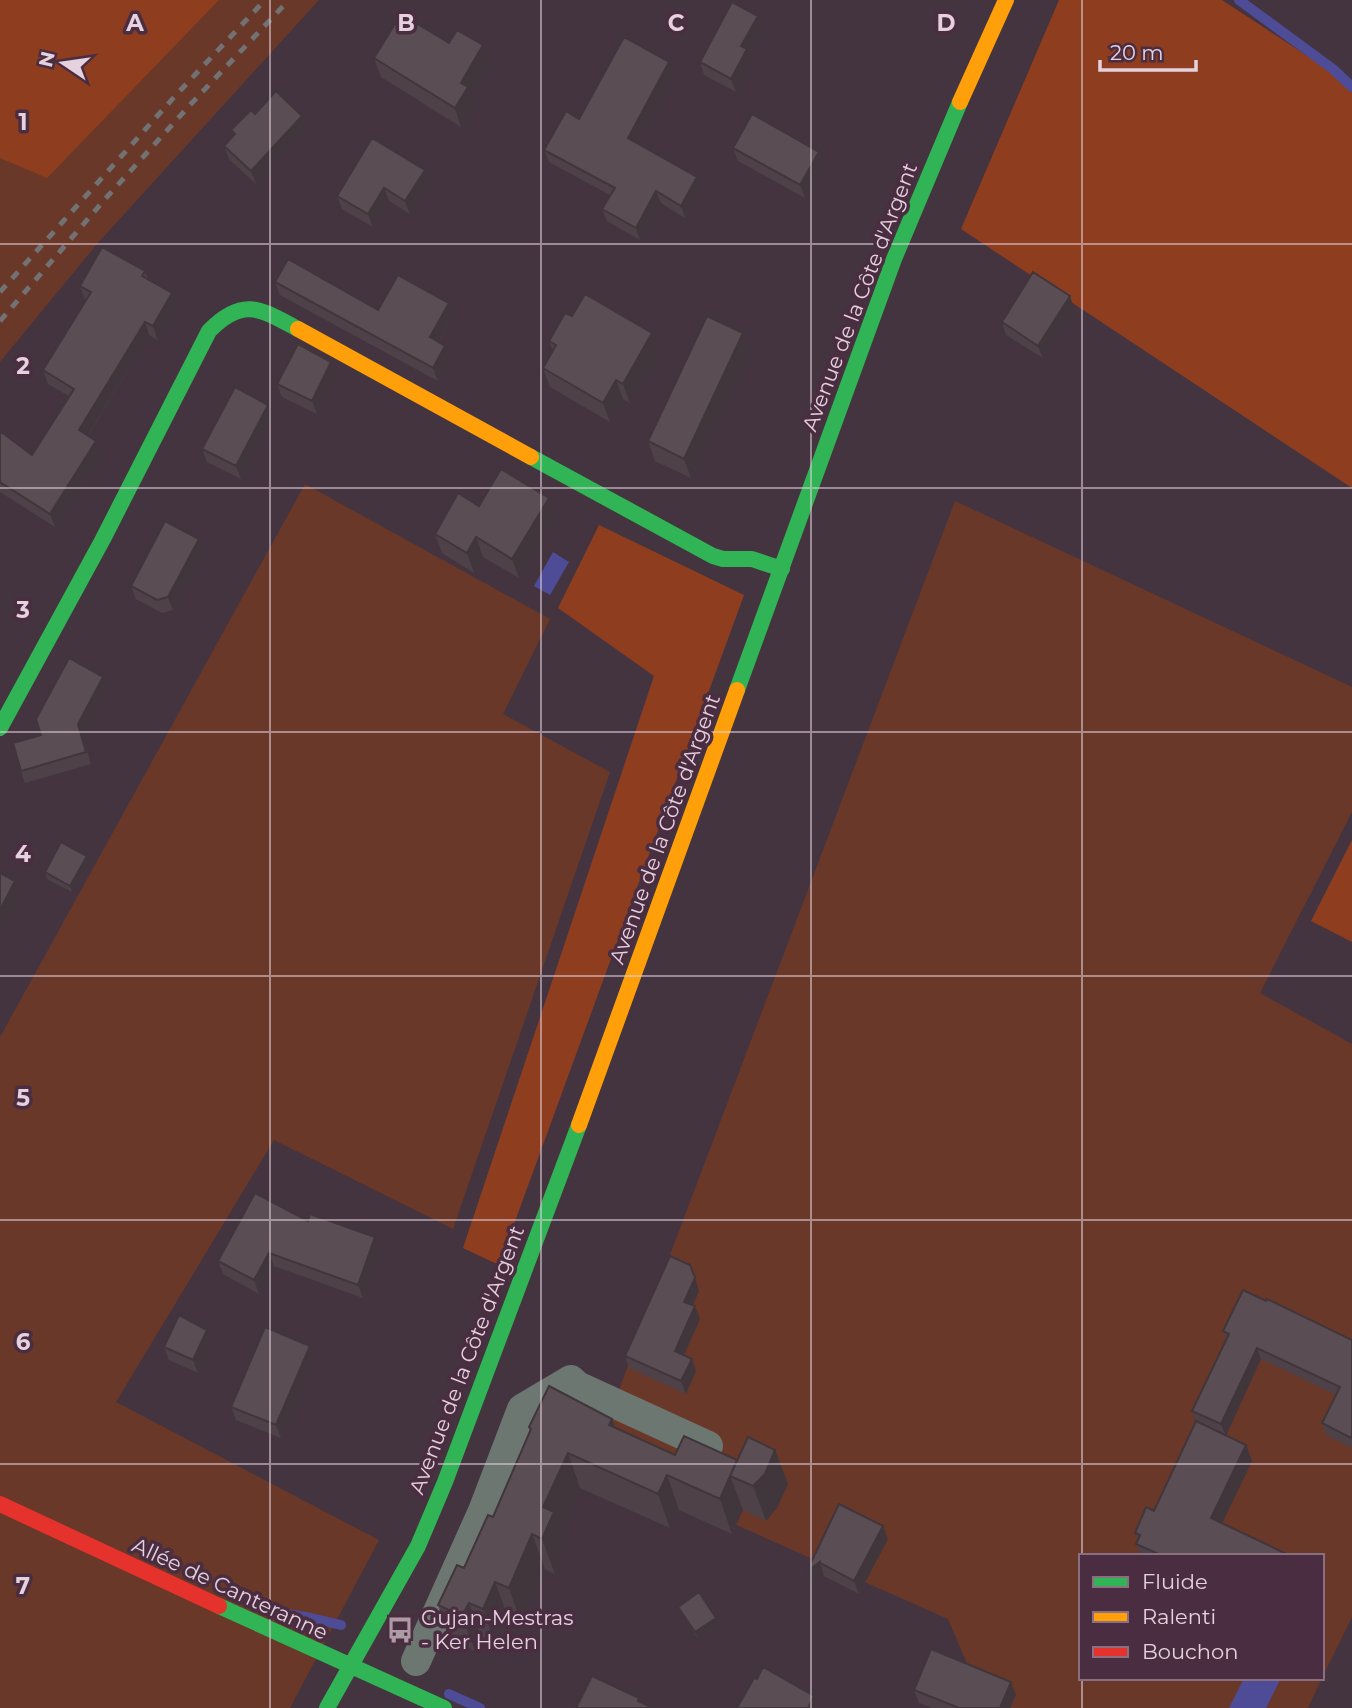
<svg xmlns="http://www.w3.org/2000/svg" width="1352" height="1708" viewBox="0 0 1352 1708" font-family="Montserrat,sans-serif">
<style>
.green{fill:#6a3828}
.forest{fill:#8e3e1f}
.water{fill:#4e4b97}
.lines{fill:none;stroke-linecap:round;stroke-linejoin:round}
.stream{stroke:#4e4b97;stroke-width:10}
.street{stroke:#6d7772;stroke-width:30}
.fast{stroke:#30b455;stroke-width:16}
.slow{stroke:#ff9f0a;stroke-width:16}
.jam{stroke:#e5322d;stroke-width:16}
.rail{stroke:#727173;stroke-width:5;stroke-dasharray:9 9;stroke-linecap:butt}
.wall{fill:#4e4248}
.shaded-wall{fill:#40363b}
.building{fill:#5b4d54;stroke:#40363b;stroke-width:2}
.grid{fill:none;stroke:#e5d2de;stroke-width:2;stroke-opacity:0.55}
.labels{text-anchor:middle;stroke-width:7;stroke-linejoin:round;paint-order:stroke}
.street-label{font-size:21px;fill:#e5d2de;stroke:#4b2d41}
.poi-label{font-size:21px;fill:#e5d2de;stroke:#4b2d41;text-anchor:start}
.grid-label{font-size:23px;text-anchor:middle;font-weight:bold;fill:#e5d2de;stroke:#4b2d41;stroke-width:7;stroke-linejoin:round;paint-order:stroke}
</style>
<rect width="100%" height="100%" fill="#44343f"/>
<!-- green -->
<path class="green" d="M0,0H319L97,244L0,362Z
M305,484L550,619L503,714L610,772L453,1229L274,1140L116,1402L379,1540L290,1708H0V1037Z
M955,501L1352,687V812L1260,993L1352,1044V1617L1322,1678V1556H1081V1678H1322L1308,1708H986L948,1619L592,1461Z"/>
<!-- forest -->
<path class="forest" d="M0,0H219L47,178L0,158Z
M1059,0H1222L1352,85V488L961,229Z
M599,525L744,595L499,1265L463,1248L654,676L558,608Z
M1352,840V942L1311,921Z"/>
<!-- water -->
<path class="water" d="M553,552L569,562L550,595L534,586Z
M1244,1678H1281L1266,1708H1229Z"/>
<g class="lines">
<!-- stream -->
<path class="stream" d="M1239,0L1333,69L1352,87
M266,1610L311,1618L341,1625
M449,1694L480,1708"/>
<!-- street -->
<path class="street" d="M416,1661L483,1511L522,1409L571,1380L577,1386L708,1446"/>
<!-- fast -->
<path class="fast" d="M531,457L713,556L723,559H752L782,569
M737,690L894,259L960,102
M0,728L103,539L209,331C243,296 261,309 298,329
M219,1606L444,1708
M327,1708L418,1546L445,1482L579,1125"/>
<!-- slow -->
<path class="slow" d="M960,102L1006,0
M298,329L531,457
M579,1125L737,690"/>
<!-- jam -->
<path class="jam" d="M0,1504L219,1606"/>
<!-- rail -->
<path class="rail" d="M0,292L176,95L265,0
M0,321L106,198L190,105L289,0"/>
</g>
<!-- wall -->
<path class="wall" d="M758,16L762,30L749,54L752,63L736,92L704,75L700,62Z
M449,43L490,64L471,96L475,105L461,127L381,77L374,58Z
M669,62L674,74L637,143L697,177L701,189L685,218L661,203L640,240L607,221L602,209L610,195L549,162L544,150L579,119Z
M255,114L302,116L307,129L256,184L229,159L224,146L234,136L231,130Z
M733,148L819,152L824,165L805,198L738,161Z
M425,170L430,183L410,214L389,201L373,227L342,209L337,196Z
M145,271L148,279L177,306L158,340L149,335L88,436L96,441L101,454L55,527L0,492V431L32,455L69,396L48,384L43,370L86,300L85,299L80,286Z
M275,282L378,310L453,316L439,342L445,346L450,359L438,381L280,295Z
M1074,309L1043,358L1006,335L1002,322Z
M572,316L652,333L659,352L630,403L623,399L610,422L550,387L543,368L553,351L549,341Z
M750,352L691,478L655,461L648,441Z
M331,362L336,375L317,414L282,397L277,384Z
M273,418L241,479L207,462L202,449Z
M549,498L556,517L519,578L483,557L474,573L442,553L435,534L479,506Z
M204,552L173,610L162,613L136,599L131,586Z
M108,689L83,736L91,764L25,783L21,771L41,735Z
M89,863L72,892L47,879L45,872Z
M308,1221L380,1250L363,1298L274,1266L259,1294L223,1274L218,1261Z
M699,1291L693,1305L700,1319L684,1355L692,1359L696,1371L686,1394L629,1368L625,1356Z
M1223,1331L1352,1340V1448L1326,1435L1322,1423L1336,1395L1261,1359L1226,1435L1246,1445L1252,1461L1222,1524L1291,1556H1141L1136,1544L1138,1539L1135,1533L1154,1511L1196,1421L1192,1411L1226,1339Z
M212,1343L198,1373L169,1360L164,1347Z
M310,1346L314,1359L281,1438L236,1420L231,1407Z
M529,1427L615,1428L675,1455L737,1460L775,1450L788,1484L777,1508L766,1521L743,1510L732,1534L679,1510L670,1528L580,1488L561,1531L566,1547L555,1574L545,1569L521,1623L508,1617L495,1644L481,1638L475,1651L451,1640L438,1605L464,1568L493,1517L530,1432Z
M839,1504L888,1539L859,1594L824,1576L812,1584Z
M678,1607L716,1618L719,1624L698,1639L681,1613Z
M914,1690L1016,1695L1010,1708H932L919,1703Z"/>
<!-- shaded-wall -->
<path class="shaded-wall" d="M758,16L762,30L749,54L752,63L736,92L731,79L741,46Z
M483,45L490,64L471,96L475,105L461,127L455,108L461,83Z
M669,62L674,74L633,150L628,138Z
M302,116L307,129L256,184L251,171Z
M819,152L824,165L805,198L800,185Z
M425,170L430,183L410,214L405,201Z
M697,177L701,189L685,218L681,206Z
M384,188L389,201L373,227L368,214Z
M656,191L661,203L640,240L636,228Z
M172,293L177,306L158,340L153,326Z
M1070,296L1074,309L1043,358L1038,346Z
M449,303L453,316L434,350L430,337Z
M145,322L149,335L83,443L79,430Z
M652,333L659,352L630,403L623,384Z
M743,333L750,352L691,478L684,459Z
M445,346L450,359L438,381L433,368Z
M331,362L336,375L317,414L312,401Z
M616,380L623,399L610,422L603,403Z
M268,405L273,418L241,479L236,466Z
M96,441L101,454L55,527L50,514Z
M549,498L556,517L519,578L512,559Z
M476,537L483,557L474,573L467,553Z
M199,539L204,552L173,610L168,597Z
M103,677L108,689L83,736L91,764L78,724Z
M87,856L89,863L72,892L70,886Z
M15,881L20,895L0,933V910Z
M375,1237L380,1250L363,1298L358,1285Z
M269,1253L274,1266L259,1294L254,1280Z
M695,1278L699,1291L689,1314L684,1302Z
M695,1306L700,1319L680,1364L675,1351Z
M207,1330L212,1343L198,1373L193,1360Z
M310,1346L314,1359L281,1438L276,1425Z
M1257,1348L1261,1359L1226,1436L1221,1424Z
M692,1359L696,1371L686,1394L681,1381Z
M612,1419L625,1453L609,1425Z
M1246,1445L1252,1461L1217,1534L1211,1518Z
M775,1450L788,1484L777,1508L766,1521L753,1486Z
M568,1453L580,1488L561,1531L566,1547L555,1574L542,1539L543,1507Z
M667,1475L679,1510L670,1528L658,1494Z
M730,1476L743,1510L732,1534L720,1499Z
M883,1526L888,1539L859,1594L854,1581Z
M532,1534L545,1569L521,1623L509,1588Z
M820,1562V1563L824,1576L812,1584L807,1571Z
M495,1582L508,1617L495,1644L483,1609Z
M469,1603L481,1638L475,1651L462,1616Z
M716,1618L719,1624L698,1639L695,1632Z
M1011,1682L1016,1695L1010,1708H1000Z
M814,1696L818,1707L808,1708Z"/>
<!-- building -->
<path class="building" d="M732,2L758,16L741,46L747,49L731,79L700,62Z
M401,14L449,43L457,30L483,45L461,83L468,87L455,108L374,58Z
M624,37L669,62L628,138L697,177L681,206L656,191L636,228L602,209L615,188L544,150L566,111L579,119Z
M276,91L302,116L251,171L224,146L235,134L231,130L251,110L255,114Z
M752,114L819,152L800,185L733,148Z
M372,138L425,170L405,201L384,188L368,214L337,196Z
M102,247L145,271L142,276L172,293L153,326L145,322L79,430L96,441L50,514L0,482V431L32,455L74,389L43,370L91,292L80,286Z
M288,259L378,310L398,275L449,303L430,337L445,346L433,368L275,282Z
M1033,272L1070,296L1038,346L1002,322Z
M585,294L652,333L623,384L616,380L603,403L543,368L556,345L549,341L565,313L572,316Z
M707,316L743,333L684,459L648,441Z
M298,344L331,362L312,401L277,384Z
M235,387L268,405L236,466L202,449Z
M501,469L549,498L512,559L476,537L467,553L435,534L458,493L479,506Z
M165,521L199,539L168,597L157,600L131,586Z
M69,658L103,677L78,724L86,752L21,771L13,743L41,735L36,719Z
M61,842L87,856L70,886L45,872Z
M0,873L15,881L0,910Z
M255,1193L308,1221L310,1214L375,1237L358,1285L269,1253L254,1280L218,1261Z
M670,1256L690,1265L695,1278L684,1302L695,1306L675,1351L692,1359L681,1381L625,1356Z
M1243,1290L1266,1301L1267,1299L1352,1340V1436L1351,1438L1322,1423L1340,1387L1257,1348L1221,1424L1192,1411L1229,1334L1223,1331Z
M179,1315L207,1330L193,1360L164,1347Z
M265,1327L310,1346L276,1425L231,1407Z
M549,1386L612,1419L609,1425L675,1455L684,1436L737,1460L720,1499L667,1475L658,1494L568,1453L543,1507L554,1512L542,1539L532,1534L509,1588L495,1582L483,1609L469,1603L462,1616L438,1605L457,1565L464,1568L488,1515L493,1517L531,1429L529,1427Z
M1196,1421L1246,1445L1211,1518L1291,1556H1163L1136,1544L1140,1535L1135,1533L1146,1507L1154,1511Z
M748,1437L775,1450L765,1474L753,1486L730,1476Z
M839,1504L883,1526L854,1581L820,1563V1562L807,1571Z
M699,1592L716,1618L695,1632L678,1607Z
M931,1649L1011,1682L1000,1708H959L914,1690Z
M763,1667L814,1696L808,1708H737L754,1678L757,1679Z
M592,1676L639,1698L638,1701L653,1708H576Z"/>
<!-- grid -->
<path class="grid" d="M270,0V1708M541,0V1708M811,0V1708M1082,0V1556M0,244H1352M0,488H1352M0,732H1352M0,976H1352M0,1220H1352M0,1464H1352M1082,1678V1708"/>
<!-- icons -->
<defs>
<g id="bus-bare" transform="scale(2.1)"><path d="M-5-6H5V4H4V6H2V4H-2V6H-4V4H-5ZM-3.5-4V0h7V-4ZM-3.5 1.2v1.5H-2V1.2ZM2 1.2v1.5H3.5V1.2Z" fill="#ad9ba6" stroke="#4b2d41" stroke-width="2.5" paint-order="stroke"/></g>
</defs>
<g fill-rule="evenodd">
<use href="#bus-bare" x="400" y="1630"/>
</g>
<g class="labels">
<!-- street labels -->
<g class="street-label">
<text transform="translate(860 297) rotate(-69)" y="7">Avenue de la Côte d'Argent</text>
<text transform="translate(665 829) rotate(-70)" y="7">Avenue de la Côte d'Argent</text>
<text transform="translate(467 1360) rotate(-69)" y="7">Avenue de la Côte d'Argent</text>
<text transform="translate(230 1589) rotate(25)" y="7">Allée de Canteranne</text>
</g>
<!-- poi labels -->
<g class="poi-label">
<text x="421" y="1625">Gujan-Mestras<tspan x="421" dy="24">- Ker Helen</tspan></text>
</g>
</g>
<g class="grid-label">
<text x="135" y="31">A</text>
<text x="406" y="31">B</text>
<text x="676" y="31">C</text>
<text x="946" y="31">D</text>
<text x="23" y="130">1</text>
<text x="23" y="374">2</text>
<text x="23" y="618">3</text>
<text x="23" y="862">4</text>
<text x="23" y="1106">5</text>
<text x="23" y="1350">6</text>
<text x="23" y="1594">7</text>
</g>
<!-- legend -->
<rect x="1079" y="1554" width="245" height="126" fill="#4b2d41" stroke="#896f80" stroke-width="2"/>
<rect x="1093" y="1577" width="35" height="10" fill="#30b455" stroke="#896f80" stroke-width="2"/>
<text x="1142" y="1589" font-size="21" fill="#e5d2de">Fluide</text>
<rect x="1093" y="1612" width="35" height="10" fill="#ff9f0a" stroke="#896f80" stroke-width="2"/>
<text x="1142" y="1624" font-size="21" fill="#e5d2de">Ralenti</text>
<rect x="1093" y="1647" width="35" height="10" fill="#e5322d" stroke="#896f80" stroke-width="2"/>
<text x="1142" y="1659" font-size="21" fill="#e5d2de">Bouchon</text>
<!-- north arrow -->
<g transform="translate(63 63) rotate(283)" stroke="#4b2d41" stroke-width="5" paint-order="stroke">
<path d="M0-5L12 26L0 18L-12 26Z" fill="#e5d2de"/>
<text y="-10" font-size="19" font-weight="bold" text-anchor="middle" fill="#e5d2de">N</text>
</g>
<!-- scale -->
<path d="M1100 60v10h96v-10" fill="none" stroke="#e5d2de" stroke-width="3.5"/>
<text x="1110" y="60" font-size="21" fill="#e5d2de" stroke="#4b2d41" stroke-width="5" paint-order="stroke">20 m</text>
</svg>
